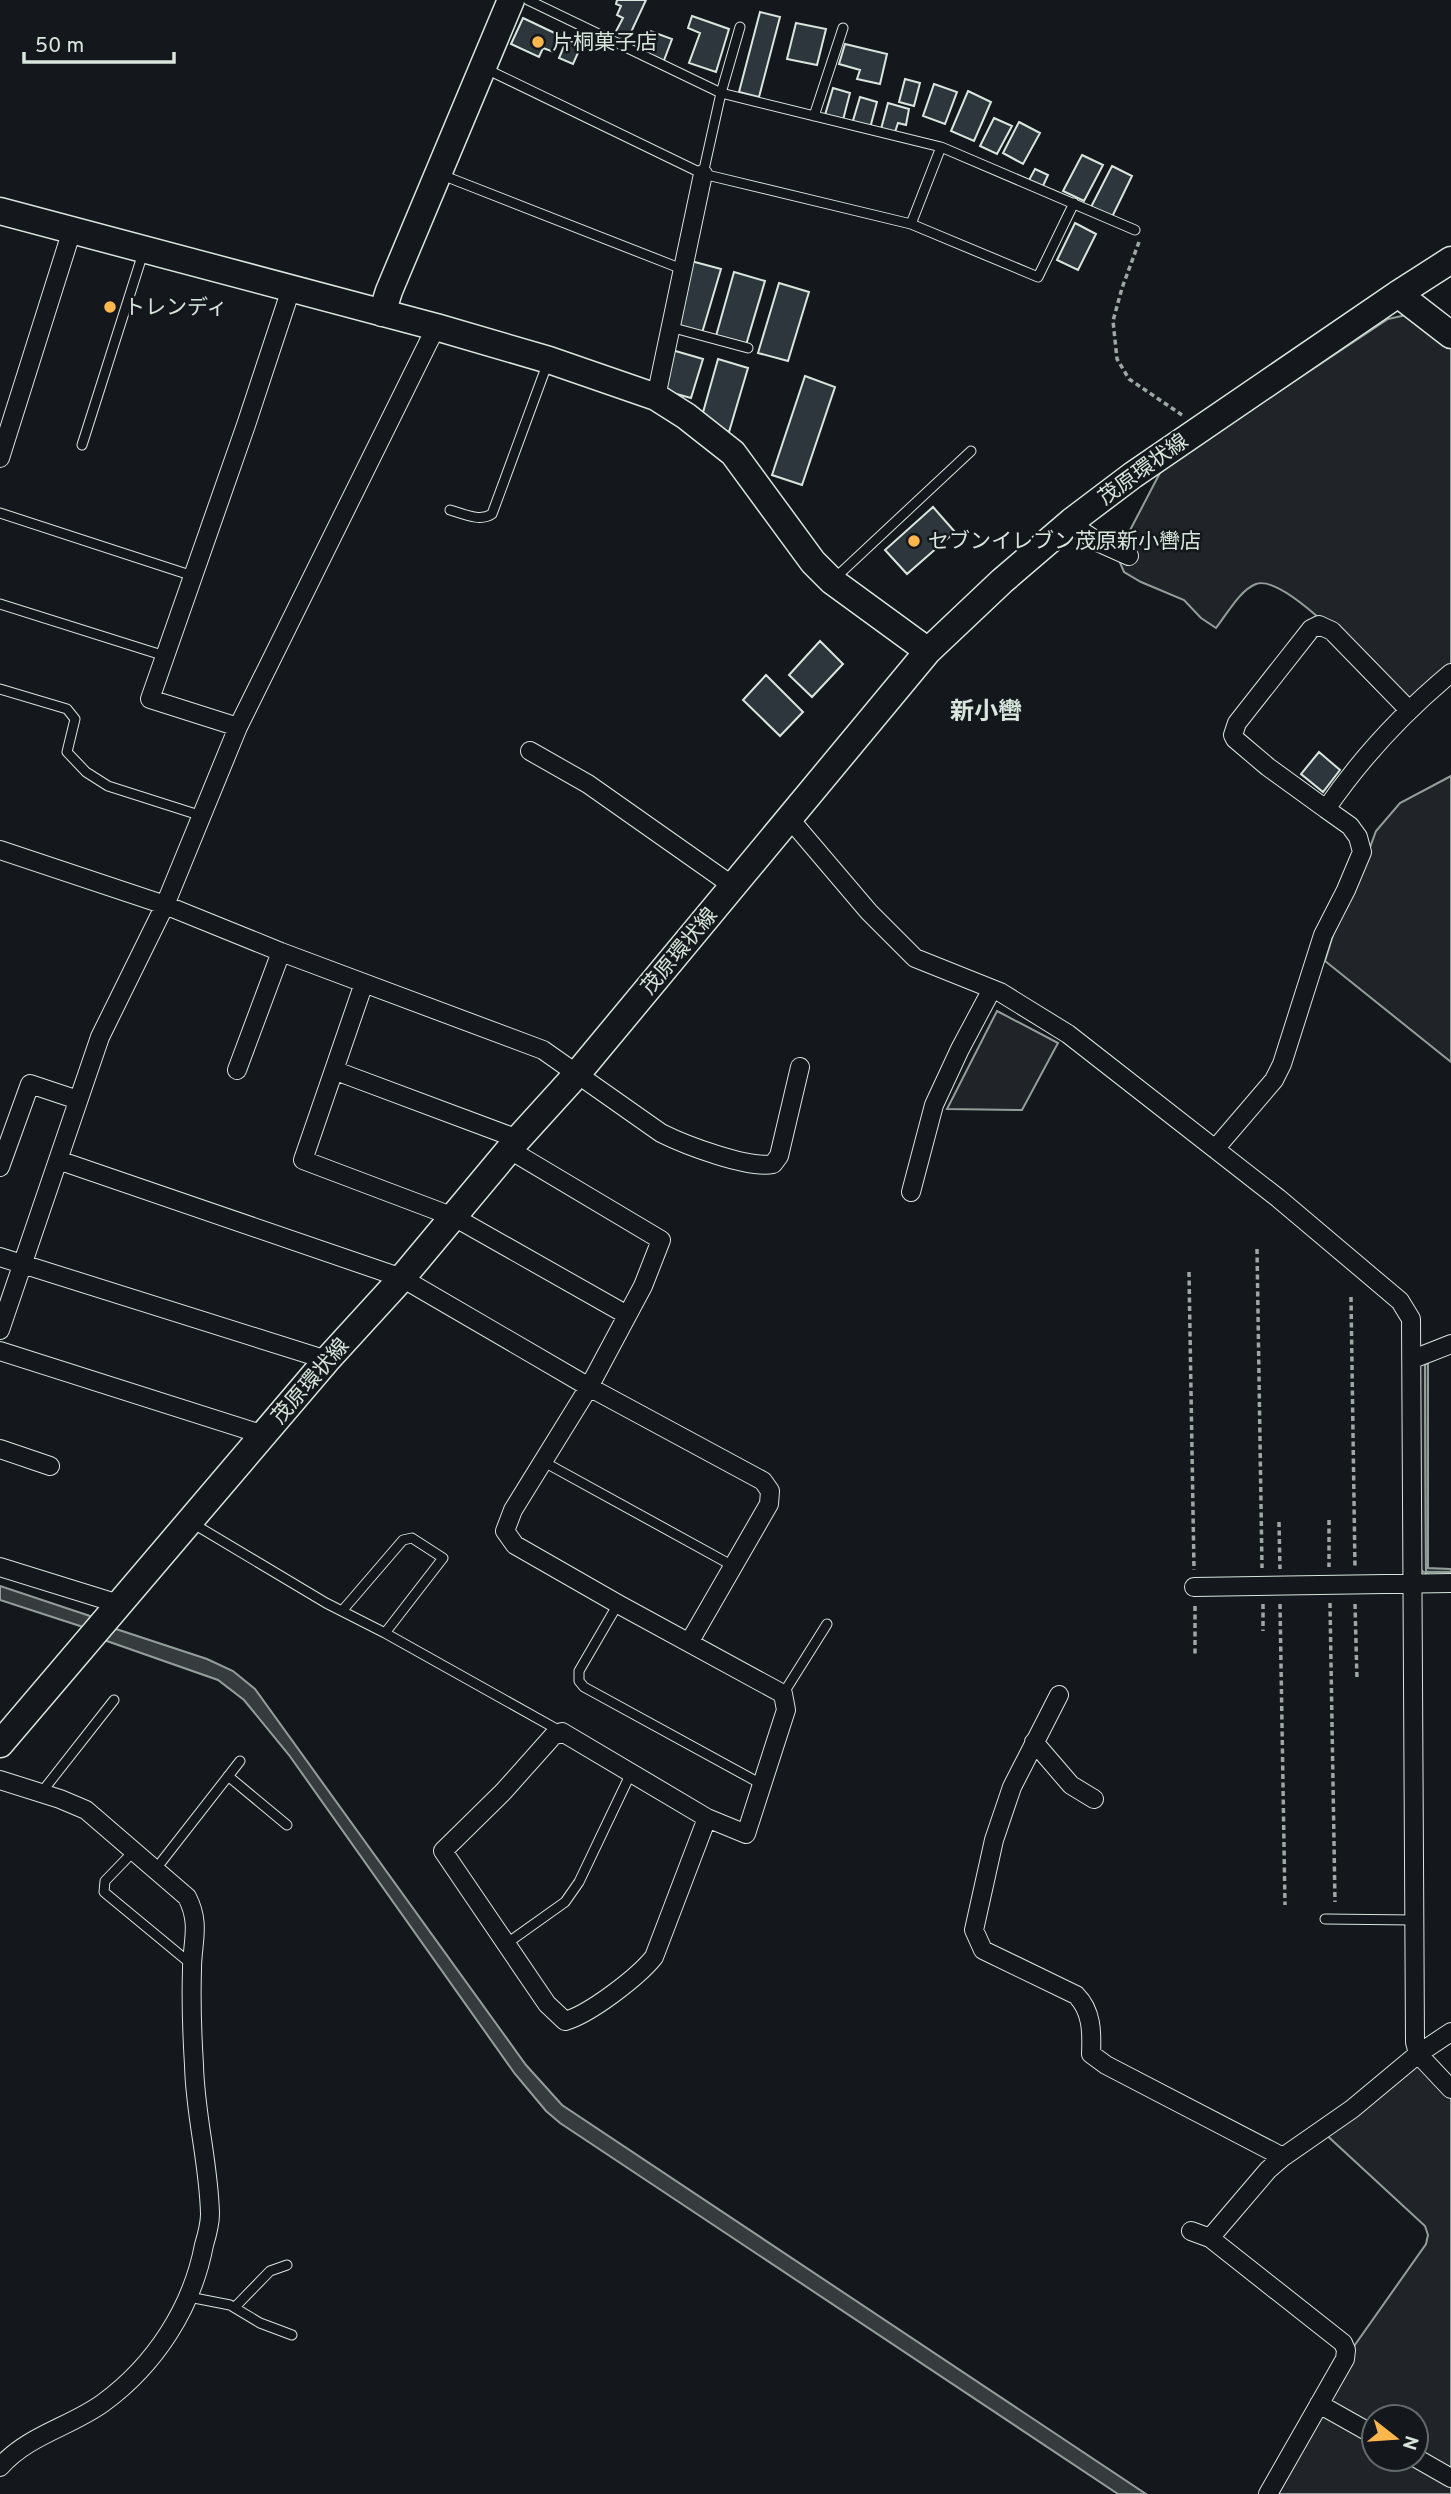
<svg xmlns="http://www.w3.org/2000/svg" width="1451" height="2494" viewBox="0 0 1451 2494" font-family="Overpass,'Noto Sans JP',sans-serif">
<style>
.green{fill:#202428;stroke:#939e99;stroke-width:2;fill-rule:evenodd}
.water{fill:#363b3e;stroke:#939e99;stroke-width:2}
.building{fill:#2c363c;stroke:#d8e6dc;stroke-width:2}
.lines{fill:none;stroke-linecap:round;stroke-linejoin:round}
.lane-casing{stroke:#d8e6dc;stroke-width:11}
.street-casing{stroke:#d8e6dc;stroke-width:20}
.secondary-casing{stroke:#d8e6dc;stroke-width:29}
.path{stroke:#9da8a2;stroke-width:3.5;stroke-dasharray:5 3.5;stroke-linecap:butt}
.lane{stroke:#14181c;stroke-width:9}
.street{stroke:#14181c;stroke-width:18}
.secondary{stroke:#14181c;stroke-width:26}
.poi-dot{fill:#ffb74d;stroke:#14181c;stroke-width:2.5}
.labels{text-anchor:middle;stroke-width:5;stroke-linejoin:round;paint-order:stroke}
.poi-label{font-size:21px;fill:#d8e6dc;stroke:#14181c;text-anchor:start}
.street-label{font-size:21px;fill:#d8e6dc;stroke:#14181c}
.quarter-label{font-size:24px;font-weight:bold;fill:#d8e6dc;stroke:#14181c}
</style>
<rect width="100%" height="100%" fill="#14181c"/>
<!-- green -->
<path class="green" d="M1406,315L1451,341V672L1409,710C1386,686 1288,572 1256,584C1240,590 1227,614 1216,628L1201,618L1184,600L1141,582L1124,572L1118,558L1127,536L1162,469L1376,327L1388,319Z
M1451,776V1062L1325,961L1338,919L1357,883L1376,831L1400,803Z
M997,1011L1058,1043L1022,1110L947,1109Z
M1428,1359V1364H1425L1426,1572H1451V1576H1431L1420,1570V1361Z
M1418,2054L1451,2089V2494H1268L1345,2359L1426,2244L1428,2235L1425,2226L1321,2130ZM1374,2417H1416V2459H1374Z"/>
<!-- water -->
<path class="water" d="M1425,1364H1428V1568L1451,1569V1572H1426Z
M0,1586L93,1617L113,1628L207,1659L233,1671L255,1689L526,2065L562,2105L1146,2494H1118L560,2123L546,2111L515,2074L289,1755L244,1700L218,1680L104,1640L83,1627L0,1600Z"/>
<!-- building -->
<path class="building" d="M617,0H646L626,43L613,37L623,18L617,15L621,6L616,4Z
M760,12L780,17L759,97L739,92Z
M692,16L729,29L716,72L689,63L700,33L688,28Z
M523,18L561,36L554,52L543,48L539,57L511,44Z
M796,23L826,29L817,65L787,59Z
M650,31L672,39L663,63L642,54Z
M567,39L581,46L573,64L559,58Z
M845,44L887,54L880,84L857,79L860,70L839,64Z
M905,79L920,83L914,106L899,102Z
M934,84L957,92L945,124L923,116Z
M833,88L850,93L843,120L825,115Z
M968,91L991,102L974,141L951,131Z
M860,97L877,102L870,128L852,124Z
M888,103L909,109L906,125L898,123L895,132L881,129Z
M994,118L1012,126L997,154L980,146Z
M1019,122L1040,133L1023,164L1003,153Z
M1082,155L1103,165L1084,201L1063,191Z
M1112,166L1132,176L1112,217L1091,207Z
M1035,169L1048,175L1042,188L1028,182Z
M1075,223L1096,234L1078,270L1057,260Z
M691,261L721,269L702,333L673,324Z
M734,272L765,281L746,345L716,336Z
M779,283L809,292L788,361L758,353Z
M672,350L703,359L691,398L662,390Z
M718,359L748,368L729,432L700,423Z
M805,376L835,387L802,485L772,475Z
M933,507L955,532L907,574L885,550Z
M820,641L843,664L812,697L789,675Z
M766,675L803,712L780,736L743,700Z
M1319,752L1340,770L1323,792L1301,774Z"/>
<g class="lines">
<!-- lane casing -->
<g class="lane-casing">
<path id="lane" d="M528,0L721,93L941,147L1135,230
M484,68L703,174L911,224L1038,277L1074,203
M814,116L843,28
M703,174L721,93L740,27
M442,175L682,269
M911,224L941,147
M670,327L748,348
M82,445L144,250
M450,510C464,514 480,522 492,514L548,362
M0,513L193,576
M834,579L971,451
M0,604L165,656
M0,689L67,709L75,719L67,752L86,772L108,786L202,816
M544,1462L733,1566
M192,1523L326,1603L385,1633L560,1731
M618,1604L579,1671V1681L584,1687L763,1785
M342,1611L403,1540L412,1538L443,1558L385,1633
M783,1694L827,1624
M228,1776L287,1825
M41,1793L114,1700
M134,1851L105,1881L104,1892L191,1964
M155,1870L240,1761
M1325,1919L1414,1920
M506,1944L565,1902L579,1882L631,1773
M189,2297L230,2305L260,2323L292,2335
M235,2307L270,2271L287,2265"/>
</g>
<!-- street casing -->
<g class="street-casing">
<path id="street" d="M656,397L703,174
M0,458L72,230
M1069,523L1100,543L1129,556
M238,727L150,699L246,425L291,289
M530,751L588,784L733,886
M1326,809L1268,767L1235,739L1233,735L1237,723L1311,629L1319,625L1332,631L1409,710
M789,818L869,912L915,958L1000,992L1068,1034L1278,1198L1400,1301L1411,1319L1415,2042L1418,2054L1451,2089
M0,850L165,905L281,952L543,1050L661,1133C685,1145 748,1169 773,1164L779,1156L800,1067
M364,983L303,1160L454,1217L627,1315
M237,1070L281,952
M336,1071L518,1139
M1215,1149L1274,1080L1282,1064L1323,935L1346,890L1362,852L1358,837L1350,826L1326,809C1361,758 1403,713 1451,673
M510,1150L661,1240L643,1286L589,1387L513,1510L505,1531L515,1545L618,1604L783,1694L786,1710L746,1834L707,1818
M58,1160L402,1278L589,1387L763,1481L770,1491L769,1504L690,1641
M0,1167L30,1084L78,1100
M911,1192L934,1105L960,1049L992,989
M0,1257L327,1360
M0,1330L100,1037L165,905L238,727L436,327
M0,1351L264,1435
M1413,1359L1451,1344
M0,1449L50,1466
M0,1567L119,1604
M1194,1587L1451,1583
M1059,1695L1012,1787L994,1840L974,1930L983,1950L1076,1995C1092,2011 1092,2032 1091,2054L1106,2065L1283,2157
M562,1732L707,1818L654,1957C638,1977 590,2014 565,2021L547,2004L443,1851L503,1792L553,1736Z
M1034,1742L1071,1785L1094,1799
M0,1780L60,1799L86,1810L187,1897C201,1924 192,1942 192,1969C191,2001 192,2033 194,2065C195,2115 209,2164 210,2214C210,2224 207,2235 204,2245C192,2308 155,2365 103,2403C70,2427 28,2435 0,2467
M1191,2231L1210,2238L1343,2343L1346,2350L1345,2359L1268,2494
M1210,2238L1268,2170L1283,2157L1352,2109L1418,2054L1451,2032
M1319,2404L1374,2435
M1416,2458L1451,2478"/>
</g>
<!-- secondary casing -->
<g class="secondary-casing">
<path id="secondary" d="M0,211L436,327L549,360L656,397L686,416L733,453L813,562L832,581L928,651
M1398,294L1451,335
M382,313L389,291L511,0
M0,1744L327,1360L402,1278L518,1139L577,1074L928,651L1002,581L1072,521L1133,475L1398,294L1451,260"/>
</g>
<!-- path -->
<path class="path" d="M1139,242L1122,288L1113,321L1117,359L1129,379L1182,415
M1257,1249L1262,1568
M1189,1272L1194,1570
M1351,1297L1355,1568
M1329,1520V1567
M1279,1522L1280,1569
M1330,1603L1335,1902
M1263,1604V1631
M1280,1604L1285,1905
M1355,1604L1357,1680
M1195,1606V1654"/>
<!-- lane -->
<use href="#lane" class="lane"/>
<!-- street -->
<use href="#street" class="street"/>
<!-- secondary -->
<use href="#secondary" class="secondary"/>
</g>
<!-- markers -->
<g class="poi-dot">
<circle cx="538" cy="42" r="7"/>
<circle cx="110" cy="307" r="7"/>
<circle cx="914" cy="541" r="7"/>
</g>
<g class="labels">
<!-- poi labels -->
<g class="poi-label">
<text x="552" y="49">片桐菓子店</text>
<text x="124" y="314">トレンディ</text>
<text x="928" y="548">セブンイレブン茂原新小轡店</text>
</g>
<!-- street labels -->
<g class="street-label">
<text transform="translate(1143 469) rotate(-36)" y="7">茂原環状線</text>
<text transform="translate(679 951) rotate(-50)" y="7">茂原環状線</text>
<text transform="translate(310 1381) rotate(-49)" y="7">茂原環状線</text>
</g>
<!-- quarter labels -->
<g class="quarter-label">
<text x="986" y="719">新小轡</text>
</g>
</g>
<!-- north arrow -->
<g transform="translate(1395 2438) rotate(107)"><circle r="33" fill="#14181c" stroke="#626a69" stroke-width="2"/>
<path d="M0-5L12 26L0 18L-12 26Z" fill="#ffb74d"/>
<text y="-10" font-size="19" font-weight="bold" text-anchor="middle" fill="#d8e6dc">N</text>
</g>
<!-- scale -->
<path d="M24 52v10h150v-10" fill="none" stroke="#d8e6dc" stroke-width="3.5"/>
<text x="35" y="52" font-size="21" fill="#d8e6dc" stroke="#14181c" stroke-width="5" paint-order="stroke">50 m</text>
</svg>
